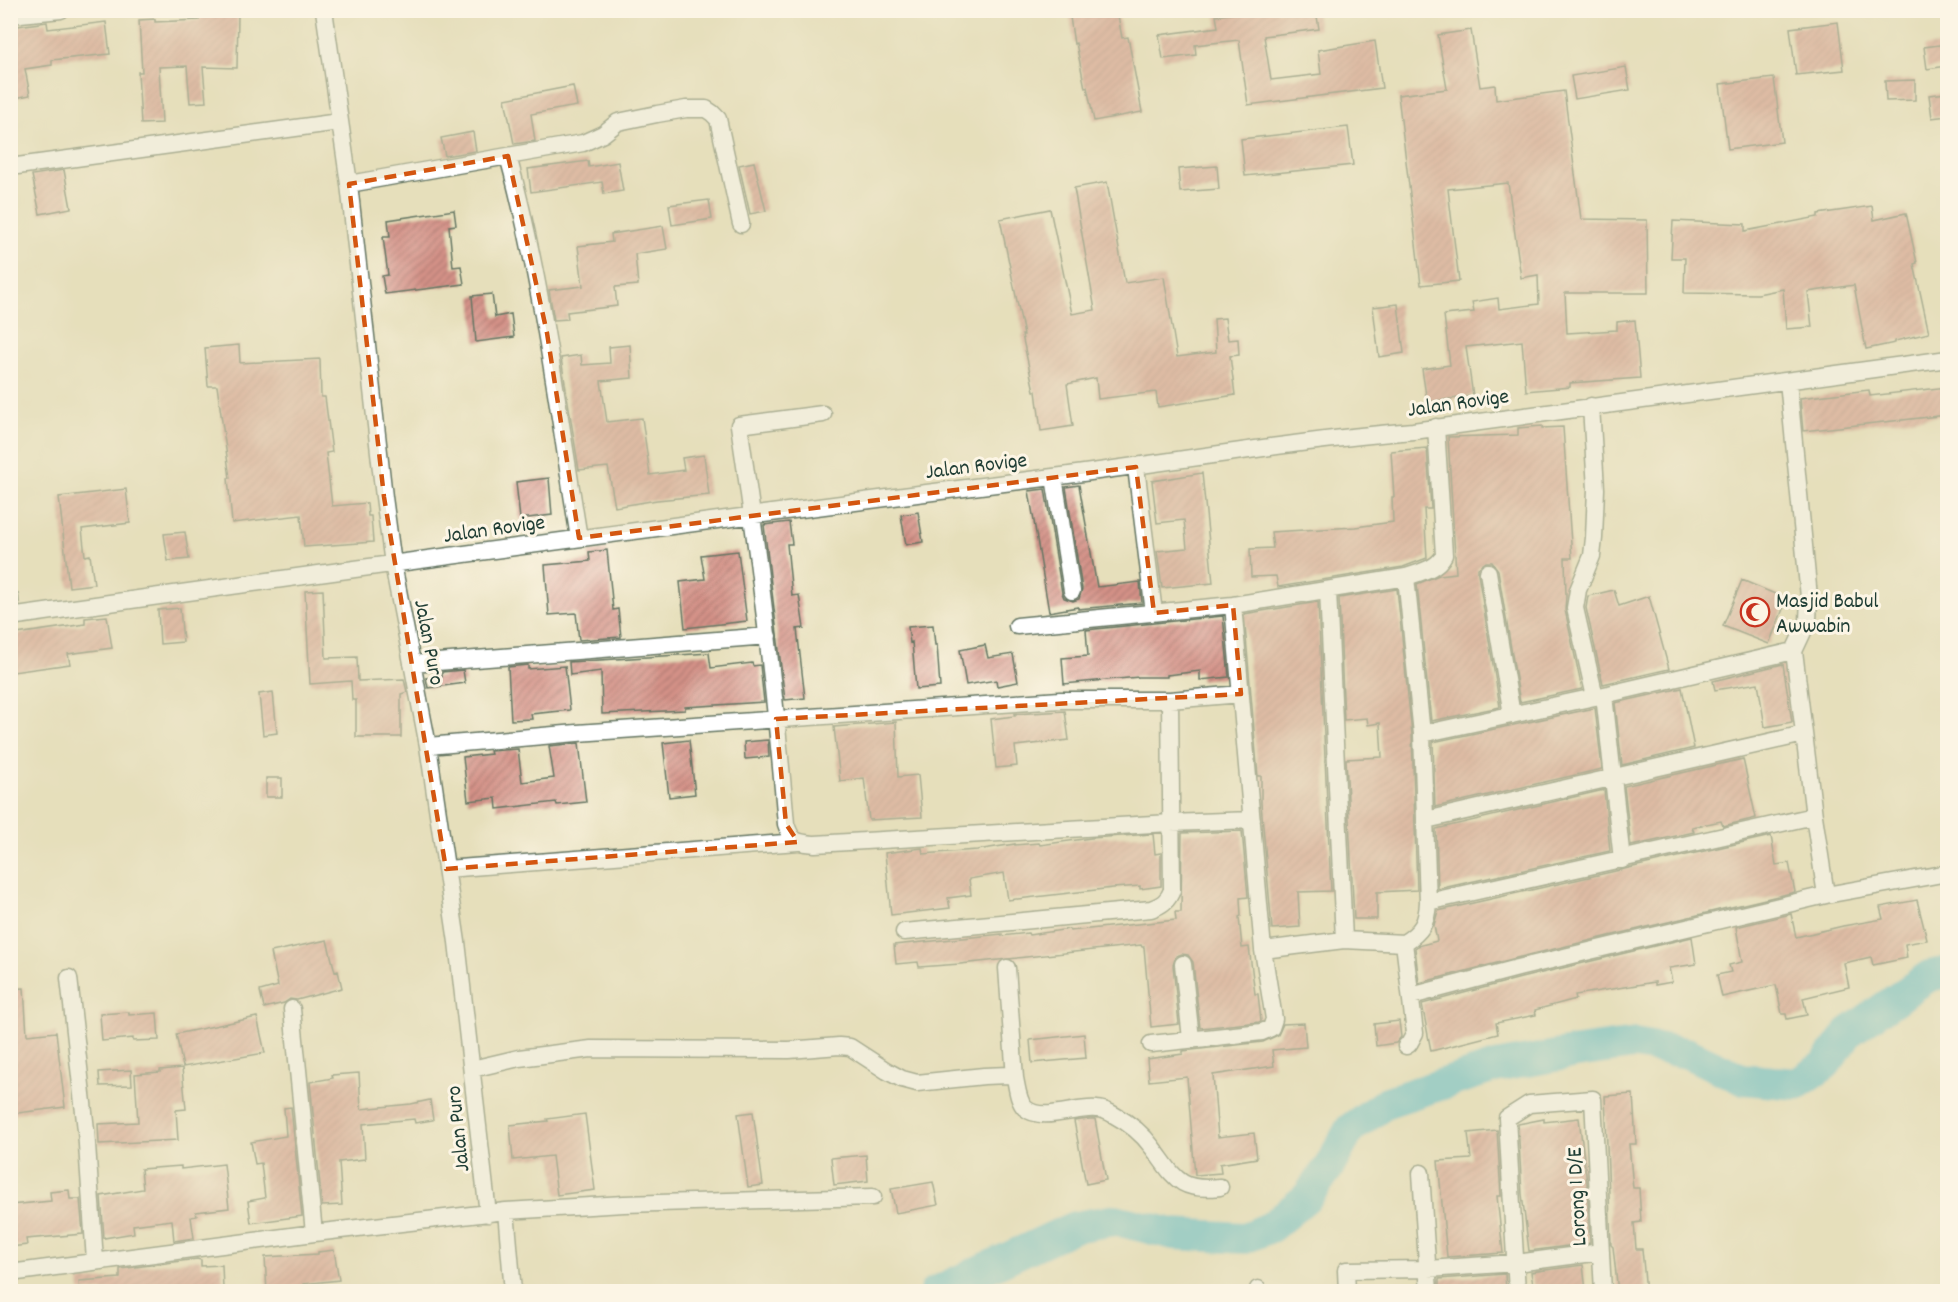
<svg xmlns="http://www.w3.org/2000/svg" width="1958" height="1302" viewBox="0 0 1958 1302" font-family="Dekko,sans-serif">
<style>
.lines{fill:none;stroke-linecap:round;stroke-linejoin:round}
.river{stroke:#51bace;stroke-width:32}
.building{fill:url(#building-hatch)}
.street-casing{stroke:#657663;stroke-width:19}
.street{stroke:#fff;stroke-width:16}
.marked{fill:none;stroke:#d45610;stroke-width:4.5;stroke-dasharray:12 8;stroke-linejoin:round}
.labels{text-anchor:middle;stroke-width:6;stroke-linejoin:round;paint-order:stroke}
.street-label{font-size:22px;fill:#1f3d34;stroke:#fcf5e5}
.poi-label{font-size:22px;fill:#1f3d34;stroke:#fcf5e5;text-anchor:start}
</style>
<defs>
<pattern id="building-hatch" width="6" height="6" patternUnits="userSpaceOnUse" patternTransform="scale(1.5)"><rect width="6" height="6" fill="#d49187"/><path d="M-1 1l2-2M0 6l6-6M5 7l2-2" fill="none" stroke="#ab786f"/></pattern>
</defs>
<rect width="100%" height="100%" fill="#fcf5e5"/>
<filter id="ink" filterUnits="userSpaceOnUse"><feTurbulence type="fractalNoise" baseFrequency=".0167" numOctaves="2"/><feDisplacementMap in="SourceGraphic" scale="12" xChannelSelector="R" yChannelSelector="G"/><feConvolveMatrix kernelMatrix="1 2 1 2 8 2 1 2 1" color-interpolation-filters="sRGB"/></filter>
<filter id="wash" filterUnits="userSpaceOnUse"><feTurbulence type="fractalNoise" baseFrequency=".008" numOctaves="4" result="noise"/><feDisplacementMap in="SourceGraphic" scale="24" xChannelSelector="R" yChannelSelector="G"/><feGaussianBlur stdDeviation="1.35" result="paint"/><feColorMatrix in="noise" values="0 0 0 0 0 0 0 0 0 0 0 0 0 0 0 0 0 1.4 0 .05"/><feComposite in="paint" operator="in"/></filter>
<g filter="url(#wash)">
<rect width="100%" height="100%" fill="#e6dfbb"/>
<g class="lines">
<!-- river -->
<path class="river" d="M935,1292L1074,1227L1116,1220L1173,1234L1245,1238L1271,1227L1307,1197L1329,1167L1350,1129L1387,1102L1495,1067L1577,1052L1635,1044L1687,1053L1742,1079L1797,1084L1826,1064L1849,1032L1929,976L1948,972"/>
</g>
<g id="blocks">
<!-- building -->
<path class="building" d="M1069,10H1117L1122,38L1128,37L1142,112L1094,121L1087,87L1085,88L1076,43L1074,44Z
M1258,10H1316L1319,29L1264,36L1271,80L1321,74L1318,50L1375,41L1382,88L1248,105L1239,40L1195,45L1196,55L1163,59L1159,35L1218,27L1216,16Z
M200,13L238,14L237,68L203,67L206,102L190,103L187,66L159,67L162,123L141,124L138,72H142L139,20L155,19V22L199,20Z
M47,22L48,29L106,22L110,54L52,60V65L25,69L30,95L10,99V27Z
M1838,22L1844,70L1796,75L1790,28Z
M1471,30L1480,87L1495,85L1496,100L1564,91L1581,219L1647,220L1648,293H1565L1567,333L1617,330V322L1635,320L1640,378L1570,383V387L1526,391L1522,341L1466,347L1473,396L1427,402L1422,369L1450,365L1444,315L1474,312L1472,302L1498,298L1499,309L1539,304L1538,275L1521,278L1508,183L1448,189L1459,281L1421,285L1398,95L1447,89L1438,35Z
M1947,44V66L1927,69L1924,47Z
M1626,67L1630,90L1575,99L1571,76Z
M1774,78L1782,142L1728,149L1720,84Z
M1915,80V100L1886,101L1885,81Z
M573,86L577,106L531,114L535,141L514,144L505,99Z
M1947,93V116L1932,118L1929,95Z
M1348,127L1353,165L1245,176L1241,139Z
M473,132L476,151L445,156L441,138Z
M588,161L589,167L618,162L623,191L604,194L602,182L531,192L528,169Z
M754,162L766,211L750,214L739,165Z
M1217,166L1219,189L1180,192L1178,169Z
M64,170L71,208L40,214L32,175Z
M1107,182L1125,283L1164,277L1177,357L1216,352L1214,319L1225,318L1228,340L1238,339L1239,355L1230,356L1235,395L1158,407L1156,392L1098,399L1096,378L1067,384L1073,426L1041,431L1036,391H1034L1022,335H1024L1000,219L1050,209L1072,314L1095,310L1074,188Z
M709,200L712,219L672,225L669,205Z
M1872,206L1874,220L1906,213L1917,263L1914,264L1929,333L1895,341V343L1866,349L1854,285L1808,292L1812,327L1786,329L1783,289L1758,294L1684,293L1685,258H1671L1673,221L1745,224V231L1818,217V214Z
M454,210L456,225L449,226L453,267L461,266L464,284L385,294L382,276L388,275L383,237H390L388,220Z
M663,226L667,249L635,254L638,285L615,287L617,306L567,312L568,319L554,320L549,290L583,286L578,246L612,242L611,234Z
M492,294L495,317L511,314L514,337L476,342L472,296Z
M1398,304L1404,353L1379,357L1373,307Z
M239,345L240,363L320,359L321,397H325L332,452L326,453L332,506L367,503L368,516H371L373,542L304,547L301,515L232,523L228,478H230L217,386H208L205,348Z
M630,345L632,378L601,381L607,422L642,418L650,475L684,470L682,458L704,455L709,495L657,500L615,507L608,467L579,470L561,358L581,355L582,365L610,363L609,347Z
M1947,387V415L1803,431L1800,398L1869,390L1870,396Z
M1542,426V428L1563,427L1572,558H1565L1566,596L1565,610L1582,689L1520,702L1498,570L1492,562H1486L1478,568V574L1500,707L1431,721L1417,584L1439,575L1456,573L1448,437L1518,435V428Z
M1427,448L1431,509H1424L1427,558L1403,567L1278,587L1276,576L1251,577L1250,549L1273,548L1271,532L1355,527L1393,522L1392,497H1394L1391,451Z
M1202,473L1213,583L1162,588L1157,551L1187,548L1184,520L1157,523L1152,481Z
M549,478L552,515L520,519L516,482Z
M1079,485L1097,587L1140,582L1142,603L1078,609V607L1049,612L1029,491L1045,489L1062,593L1064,598L1073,601L1079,599L1082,589L1066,487Z
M126,489L130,523L82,529L85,556L90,555L94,584L69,587L59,497Z
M918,512L923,542L906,545L901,515Z
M789,522L792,544H787L792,596L799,595L804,628L797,629L805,698L785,700L764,525Z
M185,532L189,559L168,561L164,534Z
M607,550L613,610L618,609L621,637L579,640L576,613L549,615L545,565L590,561L589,552Z
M738,551L747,621L685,628L680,582L705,579L701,555Z
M1742,580L1787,599L1769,644L1723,626Z
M1397,589L1412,735L1417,890L1377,892V919H1354L1346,759L1382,757L1380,723L1368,725L1367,718L1344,720L1339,598Z
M323,590L326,658L357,657L358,681L404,679L407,692L401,694V737H356V700H352L351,681L310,684L305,591Z
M1614,590L1619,606L1649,596L1669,669L1603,684L1586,608L1588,596Z
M1318,602L1331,891L1298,892L1300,927L1272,929L1261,803V776H1258L1244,614Z
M180,608L183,642L160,644L158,610Z
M107,616L112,648L68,654L70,664L13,672L10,635L85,624V618Z
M1223,616L1229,677L1200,680V671L1167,675V677H1139L1064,684L1062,658L1088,656L1086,630Z
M933,625L935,645H937L940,687L916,689L912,642L910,643L908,627Z
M985,645L988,658L1013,654L1018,682L997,686L996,680L966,685L960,650Z
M709,653L711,668L752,663L753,666L760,665L764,702L685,707V710L602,714L601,671L570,675L569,662Z
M1783,664L1792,722L1765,727L1758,683L1715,690L1713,681Z
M528,665V669L565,666L570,710L531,714L532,719L511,720L508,667Z
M463,670L465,683L428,688L426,678L442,677V672Z
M1682,688L1694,748L1622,765L1615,703Z
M273,692L277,733L263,735L259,694Z
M1595,708L1602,769L1435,807L1433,742Z
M1065,711L1069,740L1015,746L1017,766L996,768L991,719L1015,716L1014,714Z
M896,722L898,777L918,775L922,817L869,820L864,778L840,781L834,727Z
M689,740L695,794L669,797L663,743Z
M768,740L769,757L745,759L744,742Z
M579,743L586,802L557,805L556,802L497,809L496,798L468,801L463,757L491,754L490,751L518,749L522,782L554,778L549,746Z
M1743,759L1756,818L1723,826L1721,821L1692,827L1694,832L1631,846L1624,786Z
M266,778H282V797H266Z
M1604,790L1610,851L1438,889L1436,829Z
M1242,831L1248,897L1240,898L1241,916L1239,917L1242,948L1249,947L1255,994H1258L1261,1021L1259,1022L1200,1028L1193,962L1188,955L1182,954L1176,956L1173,965L1179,1024L1151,1027L1144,947H1142L1141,945L960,964L919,967L918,962L896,964L894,945L1002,934V936L1028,933L1029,935L1069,929L1070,931L1176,920L1175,912H1181L1182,833Z
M1153,834L1155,854L1161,853V886L1140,889V886L1113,888L1008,900L1004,873L969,879L971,895L948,898L950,908L891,915L885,853L922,848L923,854L977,850L1015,844V845L1039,843L1040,845L1091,838Z
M1771,836L1776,865L1789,863L1795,892L1516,958L1419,983L1415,948L1418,946L1437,941L1434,925L1438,911Z
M1917,900L1927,940L1905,944L1907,958L1873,965L1871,957L1844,963L1849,987L1803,998L1807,1015L1787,1019L1786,1014H1782L1776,985L1722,997L1717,975L1731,972L1729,965L1742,962L1736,927L1791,914L1796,937L1843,926L1883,919L1880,907Z
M1692,937L1696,964L1669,968L1672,982L1655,985V982L1575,995L1576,999L1535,1010L1536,1015L1496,1023L1498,1034L1431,1051L1422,1004L1521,978Z
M327,940L335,972L338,971L342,988L297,1000L290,999L284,1003L264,1008L260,991L278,986L271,952Z
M24,988L27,1035L56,1032L65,1107L10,1114V989Z
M129,1012V1015L157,1013L159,1040L133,1041V1038L102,1041L100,1014Z
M257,1017L265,1053L183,1067L176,1034Z
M1399,1021L1401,1037L1396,1043L1376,1046L1374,1024Z
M1304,1023L1306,1047L1272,1050L1274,1066L1213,1075L1218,1137L1254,1133L1257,1158L1220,1164L1221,1173L1195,1175L1187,1077L1149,1081L1147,1059L1183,1054V1051L1263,1042L1278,1035L1283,1024Z
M1084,1034L1086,1058L1032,1063L1030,1040Z
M182,1068L186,1109L176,1110L178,1140L99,1144L98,1124L138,1122L135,1074L160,1072V1070Z
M131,1070L132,1085L100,1086L99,1072Z
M359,1073L361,1109L411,1104L430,1100L433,1120L415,1123L414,1119L363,1124L365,1159L339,1162L342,1205L322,1206L310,1082L333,1078L332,1075Z
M1633,1094L1636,1144H1629L1633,1188H1639L1641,1222L1634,1223L1636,1249H1642L1646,1292H1618L1613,1247L1611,1245L1605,1096Z
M291,1107L302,1216L251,1223L248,1201L265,1198L261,1163L255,1164L251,1142L286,1136L284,1108Z
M753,1112L763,1185L748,1187L738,1114Z
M585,1114L595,1190L557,1195L552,1156L513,1160L510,1125L548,1121L547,1119Z
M1579,1118L1587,1183L1590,1243L1529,1251L1522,1194L1518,1124L1544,1119V1122Z
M1089,1119H1095L1106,1180L1086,1184L1074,1121Z
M1497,1130L1501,1196H1497L1503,1253L1447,1257L1438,1161L1471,1159L1468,1133Z
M866,1155L868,1181L834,1185L831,1158Z
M224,1164L229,1208L196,1212L197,1216L191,1217L194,1238L174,1241L172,1220L133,1225L134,1233L104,1238L101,1196L143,1189L141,1169L181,1166V1169Z
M933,1182L938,1205L896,1213L891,1189Z
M69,1190L70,1199H80L83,1234L26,1239L27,1245L10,1247V1205L51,1201L50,1192Z
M334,1250L339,1280L304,1284V1292H267L265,1257L318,1254V1252Z
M197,1259L201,1260V1266L222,1265L223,1289L182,1292H80L79,1281L120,1278V1269Z
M1583,1265L1586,1291L1534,1292L1531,1272Z
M1505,1274L1506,1292H1439V1279Z"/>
</g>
</g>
<g filter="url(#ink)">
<use href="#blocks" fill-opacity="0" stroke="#657663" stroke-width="1.5"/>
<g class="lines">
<!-- street casing -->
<g class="street-casing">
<path id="street" d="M324,10L349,184L384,497L393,564L428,746L457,942L488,1214
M10,15L61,10
M508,156L583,143L603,134L618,122L657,114L686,109H706L712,113L718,119L741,224
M10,167L339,122
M349,184L508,156C542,281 558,410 579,538
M1788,381L1809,597L1808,621L1794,651
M1591,406L1596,489L1594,538L1592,556L1578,590L1575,608L1595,697
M823,414L739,425C759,558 775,691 786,824C792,843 797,842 815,844L1170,823L1252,820
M1136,467L1154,613
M1054,477L1072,591
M1488,572L1512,715
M1328,590L1344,940
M10,597L12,617
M10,617C358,568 705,520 1053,477C1173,462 1292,441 1413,431L1948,359
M1017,626L1233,605L1406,577C1420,572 1437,569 1444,555L1436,427
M412,664L768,636
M1604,695L1622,860
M1422,734L1604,695L1794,651L1814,816L1826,895
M428,746L577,733L1060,700H1170L1241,694
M1426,820L1804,734
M446,869L798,842
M1428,902L1814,816
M904,932L1151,909C1162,905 1168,901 1172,890L1170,700
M1404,943L1415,1033L1409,1044L1406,1046
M1263,950L1344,940L1404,943C1422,931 1427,923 1428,902L1422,734L1406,577
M1183,964L1191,1039
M1007,968L1015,1078
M69,978L86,1130L95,1261
M1411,996L1518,968L1826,895L1948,873
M292,1009L314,1233
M1151,1044L1262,1032L1271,1028L1274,1019L1263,950L1233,605
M472,1069L519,1058L591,1049L789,1050L839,1046L850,1047L887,1071L902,1079L917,1083L984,1076L1009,1075L1015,1078C1017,1087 1018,1101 1025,1108C1042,1123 1077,1106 1097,1109C1103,1109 1109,1112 1114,1115C1129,1123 1142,1133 1152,1147C1175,1177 1178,1192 1220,1187
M1421,1173L1429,1292
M506,1211L513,1292
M10,1273L314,1233L506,1211L624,1204L873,1197
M1258,1289V1292
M1347,1292L1346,1270L1428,1269L1516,1263L1601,1252
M1517,1292L1507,1118L1529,1104L1593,1099L1603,1292"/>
</g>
<!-- street -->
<use href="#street" class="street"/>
</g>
</g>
<!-- marked area -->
<path d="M0 0H1958V1302H0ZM508,156L547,333L579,538L1136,467L1154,613L1233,605L1241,694L776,719L786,824L798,842L446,869L384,497L349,184Z" fill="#e6dfbb" fill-opacity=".55" fill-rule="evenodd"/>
<path class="marked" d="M508,156L547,333L579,538L1136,467L1154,613L1233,605L1241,694L776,719L786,824L798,842L446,869L384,497L349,184Z"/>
<!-- icons -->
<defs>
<g id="mosque-ring" transform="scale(1.5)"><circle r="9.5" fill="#fcf5e5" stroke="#c8321e" stroke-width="1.5"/><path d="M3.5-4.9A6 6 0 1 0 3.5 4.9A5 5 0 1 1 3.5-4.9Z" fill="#c8321e"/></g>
</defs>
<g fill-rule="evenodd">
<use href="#mosque-ring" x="1755" y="612"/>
</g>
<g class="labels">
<!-- street labels -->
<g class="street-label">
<text transform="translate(1458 401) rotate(-8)" y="8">Jalan Rovige</text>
<text transform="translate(976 464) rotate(-7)" y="8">Jalan Rovige</text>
<text transform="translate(494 527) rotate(-8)" y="8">Jalan Rovige</text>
<text transform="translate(431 642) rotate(79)" y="8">Jalan Puro</text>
<text transform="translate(456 1129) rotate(-96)" y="8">Jalan Puro</text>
<text transform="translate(1575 1197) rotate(-93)" y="8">Lorong 1 D/E</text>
</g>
<!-- poi labels -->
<g class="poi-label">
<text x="1776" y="607">Masjid Babul<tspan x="1776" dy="25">Awwabin</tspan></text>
</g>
</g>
<!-- margin -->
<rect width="1958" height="1302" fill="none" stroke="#fcf5e5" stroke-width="36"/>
</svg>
